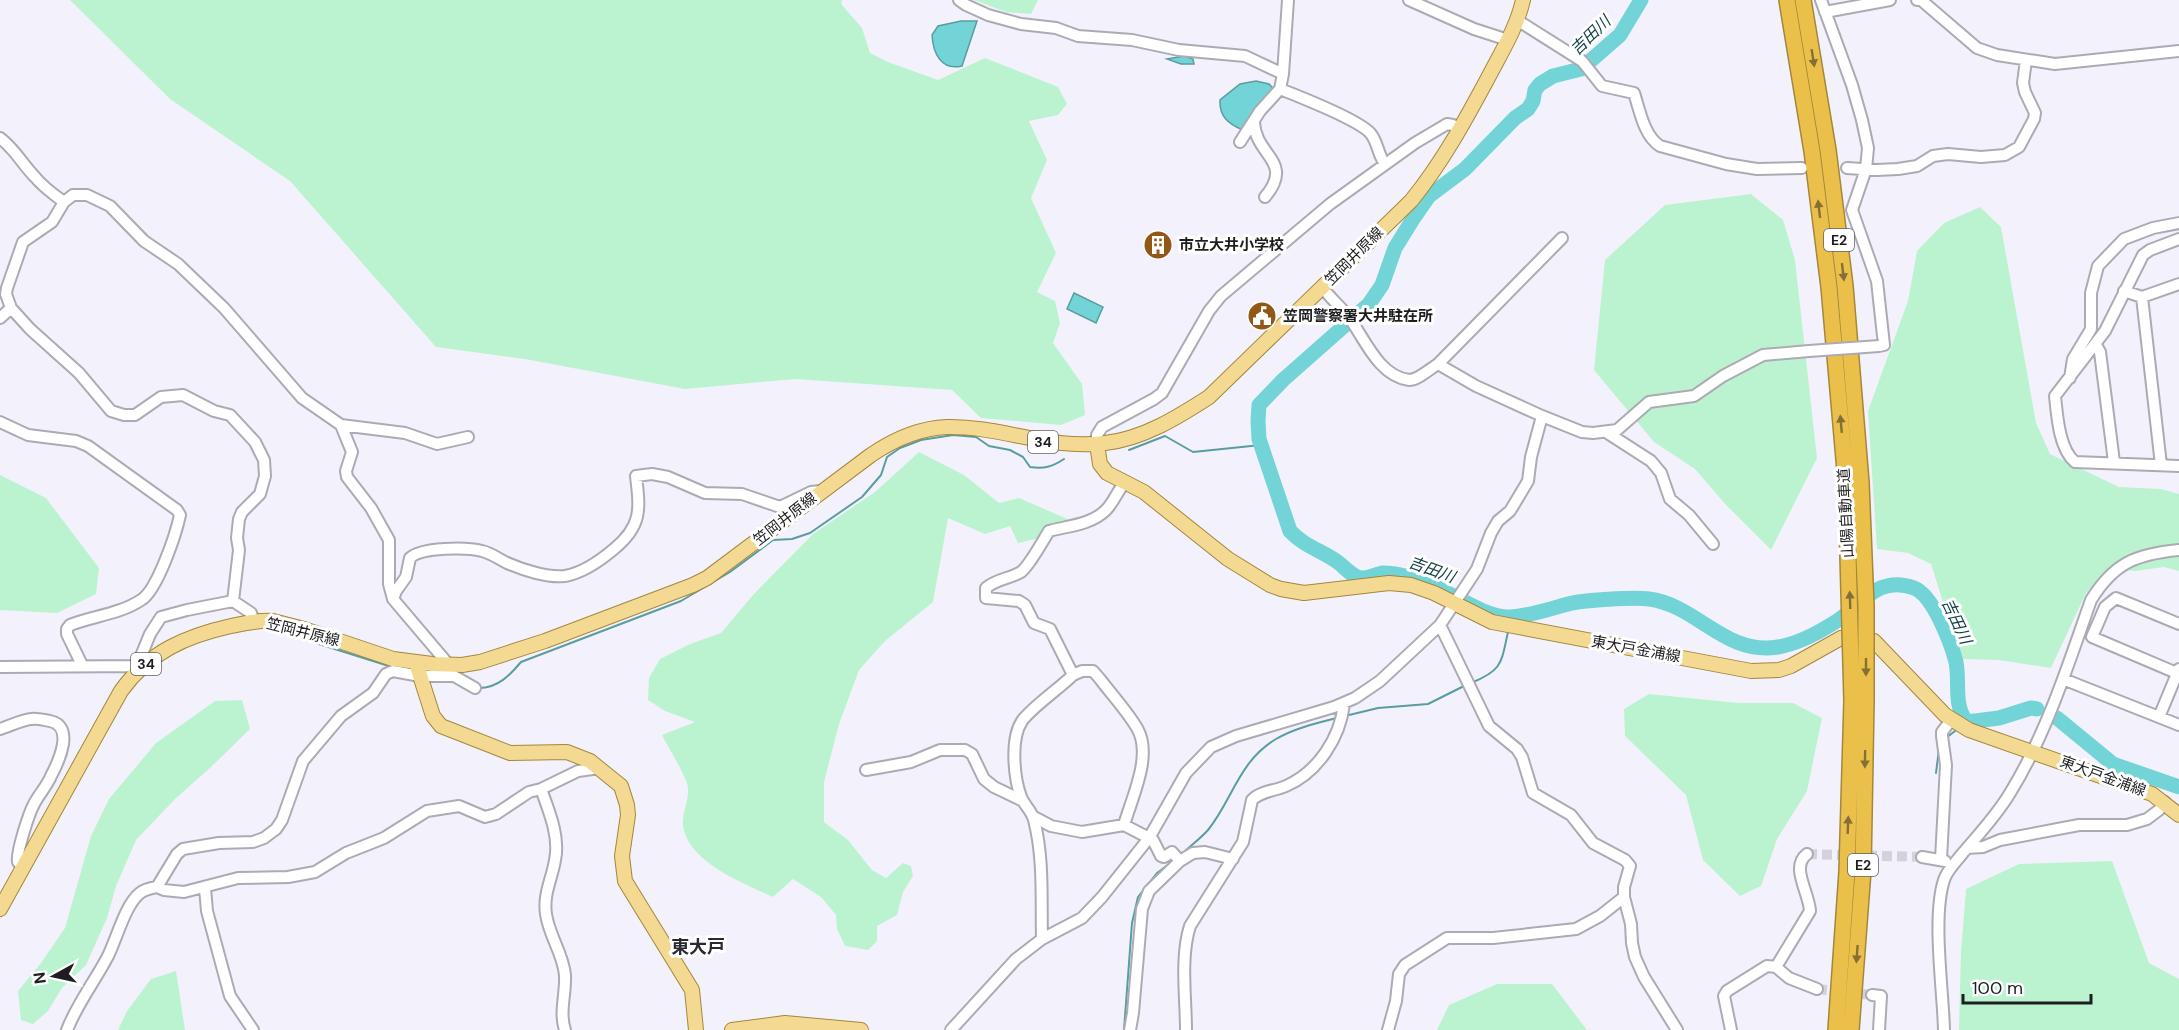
<svg xmlns="http://www.w3.org/2000/svg" width="2179" height="1030" viewBox="0 0 2179 1030" font-family="'DM Sans','Noto Sans JP',sans-serif">
<style>
.green{fill:#bbf3d1}
.water{fill:#72d4d7;stroke:#599da0;stroke-width:1.5}
.lines{fill:none;stroke-linecap:round;stroke-linejoin:round}
.stream{stroke:#599da0;stroke-width:2}
.river{stroke:#72d4d7;stroke-width:15}
.minor-tunnel{stroke:#d3d2db;stroke-width:10;stroke-dasharray:10 5;stroke-linecap:butt}
.minor-casing{stroke:#acabb4;stroke-width:14}
.major-casing{stroke:#a3873c;stroke-width:16}
.highway-casing{stroke:#a3873c;stroke-width:18}
.minor{stroke:#fff;stroke-width:10}
.major{stroke:#f3d992;stroke-width:14}
.highway{stroke:#ebc04a;stroke-width:15}
.minor-bridge-casing{stroke:#acabb4;stroke-width:14;stroke-linecap:butt}
.highway-bridge-casing{stroke:#a3873c;stroke-width:18;stroke-linecap:butt}
.minor-bridge{stroke:#fff;stroke-width:10}
.highway-bridge{stroke:#ebc04a;stroke-width:15}
.oneway{fill:#846f36}
.labels{text-anchor:middle;stroke-width:6;stroke-linejoin:round;paint-order:stroke}
.shield{fill:#fff;stroke:#626264;stroke-width:1.5}
.shield-label{font-size:14px;font-weight:bold;fill:#1e1e21}
.poi-label{font-size:15px;font-weight:bold;fill:#1e1e21;stroke:#fff;text-anchor:start}
.street-label{font-size:15px;fill:#1e1e21;stroke:#fff}
.water-label{font-size:16px;font-style:italic;fill:#144244;stroke:#fff}
.quarter-label{font-size:18px;font-weight:bold;fill:#292930;stroke:#fff}
</style>
<rect width="100%" height="100%" fill="#f3f2fc"/>
<!-- green -->
<path class="green" d="M70,0H842L841,4L862,28L870,53L888,62L938,80L985,58L1058,87L1067,104L1058,115L1029,121L1047,160L1031,198L1056,253L1037,292L1055,301L1060,323L1053,343L1082,384L1085,415L1061,425L981,418L952,390L795,379L685,389L525,359L436,347L290,181L170,99Z
M974,0H1038L1031,14L1006,12Z
M1751,194L1783,220L1795,260L1817,458L1771,550L1726,505L1695,469L1654,442L1594,370L1605,260L1665,205Z
M1980,207L2001,227L2036,423L2050,454L2119,487L2161,489L2179,494V571L2164,567L2135,571L2108,569L2086,593L2051,668L1999,660L1961,659L1931,564L1908,553L1877,549L1868,411L1908,301L1917,251L1944,223Z
M919,452L964,475L999,503L1019,498L1079,524L1070,531L1018,543L1010,526L985,534L948,518L933,602L885,641L859,670L839,724L824,782V822L848,840L872,870L886,878L903,863L911,866L913,876L903,892L897,915L877,926V941L868,950L845,946L837,929L836,915L821,897L793,879L773,897C743,883 687,862 683,825C682,813 689,800 688,788C688,779 667,745 662,735L695,722L665,711L648,700L649,678L660,659L690,644L721,633L753,595L813,534L875,492Z
M0,475L46,498L99,568L96,594L57,613L0,610Z
M1649,694L1739,703H1793L1822,718L1807,791L1777,839L1761,886L1740,896L1703,860L1686,795L1625,736L1624,709Z
M242,700L250,729L210,768L176,798L136,840L116,886L107,918L86,965L62,988L48,1011L33,1024L21,1020L18,991L41,963L65,928L91,836L109,799L156,743L215,701Z
M2112,861L2149,963L2179,979V1030H1959L1961,951L1966,889L2019,864Z
M176,971L185,1030H118L127,1011L151,979Z
M1497,984H1552L1587,1030H1437L1449,1005Z"/>
<!-- water -->
<path class="water" d="M961,21H977L962,66C941,71 933,53 932,35L938,26Z
M1184,56L1193,59L1194,64H1181L1167,59Z
M1256,81L1269,84L1275,90L1243,130C1228,124 1219,116 1220,100L1240,84Z
M1074,293L1103,307L1096,323L1067,309Z"/>
<g class="lines">
<!-- stream -->
<path class="stream" d="M1129,450L1165,436L1193,452L1261,445
M303,639L392,667
M1471,683C1503,670 1501,663 1508,632
M479,688C498,688 510,675 521,662L681,601L730,572L773,540L792,539L810,533L862,497L881,475L887,457L900,448L921,440L953,435L976,437L989,446L1010,450L1023,457L1030,467C1044,469 1052,467 1064,459
M1345,716L1378,708L1428,704L1466,685
M1946,738L1955,731
M1936,773L1939,749
M1181,855C1189,847 1200,839 1208,830C1233,799 1238,762 1276,739C1295,728 1317,723 1337,718
M1124,1030L1132,923L1138,897L1157,873L1172,862"/>
<!-- river -->
<path class="river" d="M1641,0L1620,35L1581,69L1553,76L1540,84L1535,90L1533,101L1528,109L1515,118L1465,169L1429,196L1413,219L1395,248L1382,285L1369,304L1283,380L1259,405L1258,421L1259,439L1290,531C1306,548 1322,550 1339,563C1345,568 1353,577 1361,578C1368,579 1376,574 1383,573C1391,573 1402,575 1410,577C1441,584 1481,618 1510,617C1530,616 1549,609 1568,604C1582,600 1634,597 1649,599C1697,605 1725,656 1778,647C1796,644 1816,634 1832,624C1861,608 1875,574 1914,588C1933,595 1951,643 1956,662C1960,682 1953,706 1967,722L1999,718L2031,708L2037,709
M2057,718L2113,764L2179,787"/>
<!-- minor-tunnel -->
<path class="minor-tunnel" d="M1807,854L1922,857
M1817,989L1872,995"/>
<!-- minor casing -->
<g class="minor-casing">
<path id="minor" d="M959,0L966,5L988,15L1021,24L1056,28L1078,36L1132,40L1179,50L1245,56L1283,74
M1409,0L1474,29L1508,40
M1821,0L1852,85L1862,120L1868,148L1866,169L1852,210L1877,281L1884,345L1879,346
M1917,0H1921L1977,48L1997,55L2055,64L2179,51
M1825,12L1890,0
M1517,20L1582,61L1602,86L1634,93C1640,111 1644,136 1660,146L1726,164L1757,169L1802,168
M1280,89C1298,96 1361,121 1371,134C1378,143 1378,155 1385,164
M1254,122C1255,156 1295,161 1265,197
M0,138C15,149 22,164 35,177C43,187 53,194 64,202L52,222L23,242L7,288L6,294L11,308L30,329L79,373L111,411L124,415H135L161,397L183,395L214,411L230,415L255,442L264,460L265,476L260,494L242,512L239,519L237,538L239,550L233,601
M1240,142L1260,111L1280,89L1283,74L1288,0
M1847,168L1877,170L1898,169L1917,166L1933,156L1948,154L1981,157L2005,155L2019,147L2034,119L2035,113L2025,92L2023,83L2026,60
M64,202L73,195H87L110,206L144,241L178,264L224,308L302,398L341,425L405,433L437,444L468,437
M2179,239L2150,250L2143,255L2105,331L2055,396C2057,415 2059,449 2075,462L2179,466
M1323,288C1330,298 1340,306 1348,316C1364,337 1378,376 1409,380C1418,380 1431,368 1438,364L1562,238
M2124,291L2142,297L2179,284
M2142,297L2161,465
M0,318L11,308
M2096,345L2100,352L2114,462
M1438,364L1476,386L1542,416L1582,432L1593,433L1617,430L1649,402L1694,396L1723,376L1763,355L1809,351
M2070,378L2073,359L2091,329V293L2098,266L2124,239L2153,228L2179,223
M0,422L28,435L76,441L88,446L177,510L180,515C176,534 157,591 141,600C120,614 93,616 70,625L67,629V634L82,665
M341,425L352,452L346,471L347,477L371,508L389,540V584L393,599L449,665
M1606,432L1651,461L1661,473L1670,499L1689,515L1713,544
M1097,444V435L1102,427L1154,399L1162,393L1209,311L1221,296L1330,204L1415,143L1447,124L1453,125L1460,128
M393,599L396,591L406,577L410,558C421,547 467,547 482,551C491,553 499,559 507,563C523,570 548,578 565,576C582,573 601,560 614,549C642,526 640,510 636,476L652,474L668,477L705,493L742,494L780,507L811,492L821,491
M2179,624L2116,598L2105,607L2092,637L2179,674
M1440,625L1489,726L1517,749L1522,757L1533,793L1571,815L1593,843L1625,860L1630,866L1624,887V897L1631,924L1632,943L1635,957L1644,977L1677,1030
M137,666L150,634L161,617L187,610L233,601L251,613L254,622
M0,667L137,666L139,669
M1073,675L1050,629L1034,623L1025,605L1019,601L986,598V588C996,579 1009,579 1021,572C1030,565 1042,542 1049,531C1067,526 1091,525 1106,510C1113,503 1118,491 1124,483
M2063,679L2179,725
M2159,717L2179,669
M0,729C10,726 21,720 31,719C37,718 44,720 50,721C75,726 59,761 51,776C47,786 39,794 34,804C29,813 16,853 18,862L23,867
M866,770L911,762L940,750H965L972,754L984,779L994,787L1021,800
M1034,817L1051,826L1082,832L1124,825L1153,840L1161,856L1164,857L1172,852L1180,861
M1967,848L1983,847L2000,840L2079,825H2127L2147,819L2159,810L2165,802
M1922,857L1945,861
M1941,859L1946,765L1942,736V732L1951,720
M157,887L164,890L184,892L238,878L288,877L315,872L346,853L384,838L427,811L459,806L485,817L496,814L529,792L541,789
M205,888L207,911L230,996L253,1030
M1042,939C1041,900 1044,858 1034,820C1032,811 1024,805 1021,797C1014,778 1010,739 1022,721C1030,709 1061,687 1073,675L1082,671H1093L1100,679C1112,695 1127,711 1137,728C1153,755 1132,797 1124,825
M1776,967L1810,911C1809,892 1790,867 1807,854
M1872,995L1881,996L1879,1030
M67,1030C77,1004 95,981 108,956C117,938 125,905 140,893C145,889 151,888 157,887L177,854L183,849L219,843L253,842L264,838L276,829L282,820L303,761L341,716L373,693L386,674L393,671L420,676H454L475,688
M565,1030C559,1012 566,994 565,975C563,953 549,936 546,914C543,894 552,879 555,860C560,837 549,811 541,789L578,771L600,768
M951,1030L1016,959L1042,939L1082,918L1102,897L1149,838L1186,773L1211,747L1236,736L1334,707L1355,698L1380,681L1440,625L1477,569L1491,533L1498,521L1510,511L1528,481L1531,457L1542,416
M1130,1030L1133,1013L1142,909L1149,891L1180,861L1193,853L1205,852L1233,859
M1186,1030C1186,998 1180,957 1190,926L1243,842L1252,800C1260,791 1275,791 1286,786C1318,772 1340,738 1344,704
M1388,1030L1396,1001L1399,974L1405,965L1447,938H1493L1576,929L1600,916L1624,897
M1731,1030L1724,996L1727,991L1767,966L1776,967L1789,978L1817,989
M1944,1030C1943,989 1932,917 1944,880C1947,870 1956,862 1962,854C1979,834 1997,815 2010,793C2046,735 2068,665 2091,600C2114,563 2136,554 2179,550"/>
</g>
<!-- major casing -->
<g class="major-casing">
<path id="major" d="M1097,444L1100,464L1107,473L1144,492L1228,559L1270,585L1281,589L1304,593L1389,583L1411,585L1434,593L1492,622L1751,671L1779,670L1791,666L1841,638L1856,636L1874,641L1945,715L1969,730L2152,794L2179,815
M416,663L433,716L441,726L510,753L567,752L590,761L621,786L627,805L628,815L622,856L625,881L692,990L696,1030
M0,909L121,691C149,652 186,636 231,626C245,623 258,620 273,621L304,629L393,659L432,664L462,665L480,662L545,641L693,585L707,578L871,455C893,440 920,428 947,427C1002,426 1048,450 1105,443C1143,439 1178,417 1209,397L1411,201C1442,163 1466,119 1489,76C1502,51 1517,27 1523,0
M732,1030L785,1023L861,1030"/>
</g>
<!-- highway casing -->
<g class="highway-casing">
<path id="highway" d="M1787,0L1812,151L1829,287L1846,482
M1803,0L1828,150L1845,286L1861,483
M1836,1030L1847,872L1852,701
M1851,1030L1863,870L1866,700"/>
</g>
<!-- minor -->
<use href="#minor" class="minor"/>
<!-- major -->
<use href="#major" class="major"/>
<!-- highway -->
<use href="#highway" class="highway"/>
<!-- minor-bridge casing -->
<g class="minor-bridge-casing">
<path id="minor-bridge" d="M1809,351L1879,346"/>
</g>
<!-- highway-bridge casing -->
<g class="highway-bridge-casing">
<path id="highway-bridge" d="M1846,482L1852,701
M1861,483L1866,606V700"/>
</g>
<!-- minor-bridge -->
<use href="#minor-bridge" class="minor-bridge"/>
<!-- highway-bridge -->
<use href="#highway-bridge" class="highway-bridge"/>
</g>
<!-- one-way arrows -->
<defs><path id="oneway-solid" d="M-6-.8H1V-3.2L6.5 0L1 3.2V.8H-6Z" transform="scale(1.5)"/></defs>
<g class="oneway">
<use href="#oneway-solid" transform="translate(1813 58) rotate(81)"/>
<use href="#oneway-solid" transform="translate(1819 209) rotate(-97)"/>
<use href="#oneway-solid" transform="translate(1843 272) rotate(83)"/>
<use href="#oneway-solid" transform="translate(1841 424) rotate(-95)"/>
<use href="#oneway-solid" transform="translate(1850 600) rotate(-92)"/>
<use href="#oneway-solid" transform="translate(1866 667) rotate(90)"/>
<use href="#oneway-solid" transform="translate(1865 759) rotate(91)"/>
<use href="#oneway-solid" transform="translate(1848 825) rotate(-88)"/>
<use href="#oneway-solid" transform="translate(1857 954) rotate(94)"/>
</g>
<!-- icons -->
<defs>
<g id="building-disc" transform="scale(1.5)"><circle r="9.5" fill="#925616" stroke="#fff"/><path d="M-4-6H4V6H1V3H-1V6H-4ZM-2.5-4.3h1.7v1.8h-1.7ZM.8-4.3h1.7v1.8H.8ZM-2.5-1h1.7V.8h-1.7ZM.8-1h1.7V.8H.8Z" fill="#fff"/></g>
<g id="civic-disc" transform="scale(1.5)"><circle r="9.5" fill="#925616" stroke="#fff"/><path d="M-.6-6.5H3V-4.5H.6V-3L4-1V1h2V6H-6V1h2V-1L-.6-3ZM-1.2 2.5V6h2.4V2.5Z" fill="#fff"/></g>
</defs>
<g fill-rule="evenodd">
<use href="#building-disc" x="1158" y="245"/>
<use href="#civic-disc" x="1262" y="316"/>
</g>
<g class="labels">
<!-- shield labels -->
<g class="shield">
<rect x="1824" y="229" width="30" height="22" rx="4.5"/>
<rect x="1028" y="431" width="30" height="22" rx="4.5"/>
<rect x="131" y="653" width="30" height="22" rx="4.5"/>
<rect x="1848" y="854" width="30" height="22" rx="4.5"/>
</g>
<g class="shield-label">
<text x="1839" y="245">E2</text>
<text x="1043" y="447">34</text>
<text x="146" y="669">34</text>
<text x="1863" y="870">E2</text>
</g>
<!-- poi labels -->
<g class="poi-label">
<text x="1179" y="250">市立大井小学校</text>
<text x="1283" y="321">笠岡警察署大井駐在所</text>
</g>
<!-- street labels -->
<g class="street-label">
<text transform="translate(1354 256) rotate(-45)" y="5">笠岡井原線</text>
<text transform="translate(1846 513) rotate(-93)" y="5">山陽自動車道</text>
<text transform="translate(785 519) rotate(-38)" y="5">笠岡井原線</text>
<text transform="translate(303 632) rotate(14)" y="5">笠岡井原線</text>
<text transform="translate(1636 649) rotate(10)" y="5">東大戸金浦線</text>
<text transform="translate(2103 776) rotate(20)" y="5">東大戸金浦線</text>
</g>
<!-- water labels -->
<g class="water-label">
<text transform="translate(1590 35) rotate(-44)" y="6">吉田川</text>
<text transform="translate(1432 569) rotate(20)" y="6">吉田川</text>
<text transform="translate(1957 621) rotate(65)" y="6">吉田川</text>
</g>
<!-- quarter labels -->
<g class="quarter-label">
<text x="698" y="953">東大戸</text>
</g>
</g>
<!-- north arrow -->
<g transform="translate(54 976) rotate(262)" stroke="#ffffff" stroke-width="4.5" paint-order="stroke">
<path d="M0-4.5L10 22L0 15L-10 22Z" fill="#1e1e21"/>
<text y="-9" font-size="16" font-weight="bold" text-anchor="middle" fill="#1e1e21">N</text>
</g>
<!-- scale -->
<path d="M1963 994v9h128v-9" fill="none" stroke="#1e1e21" stroke-width="3"/>
<text x="1972" y="994" font-size="18" fill="#1e1e21" stroke="#ffffff" stroke-width="4.5" paint-order="stroke">100 m</text>
</svg>
